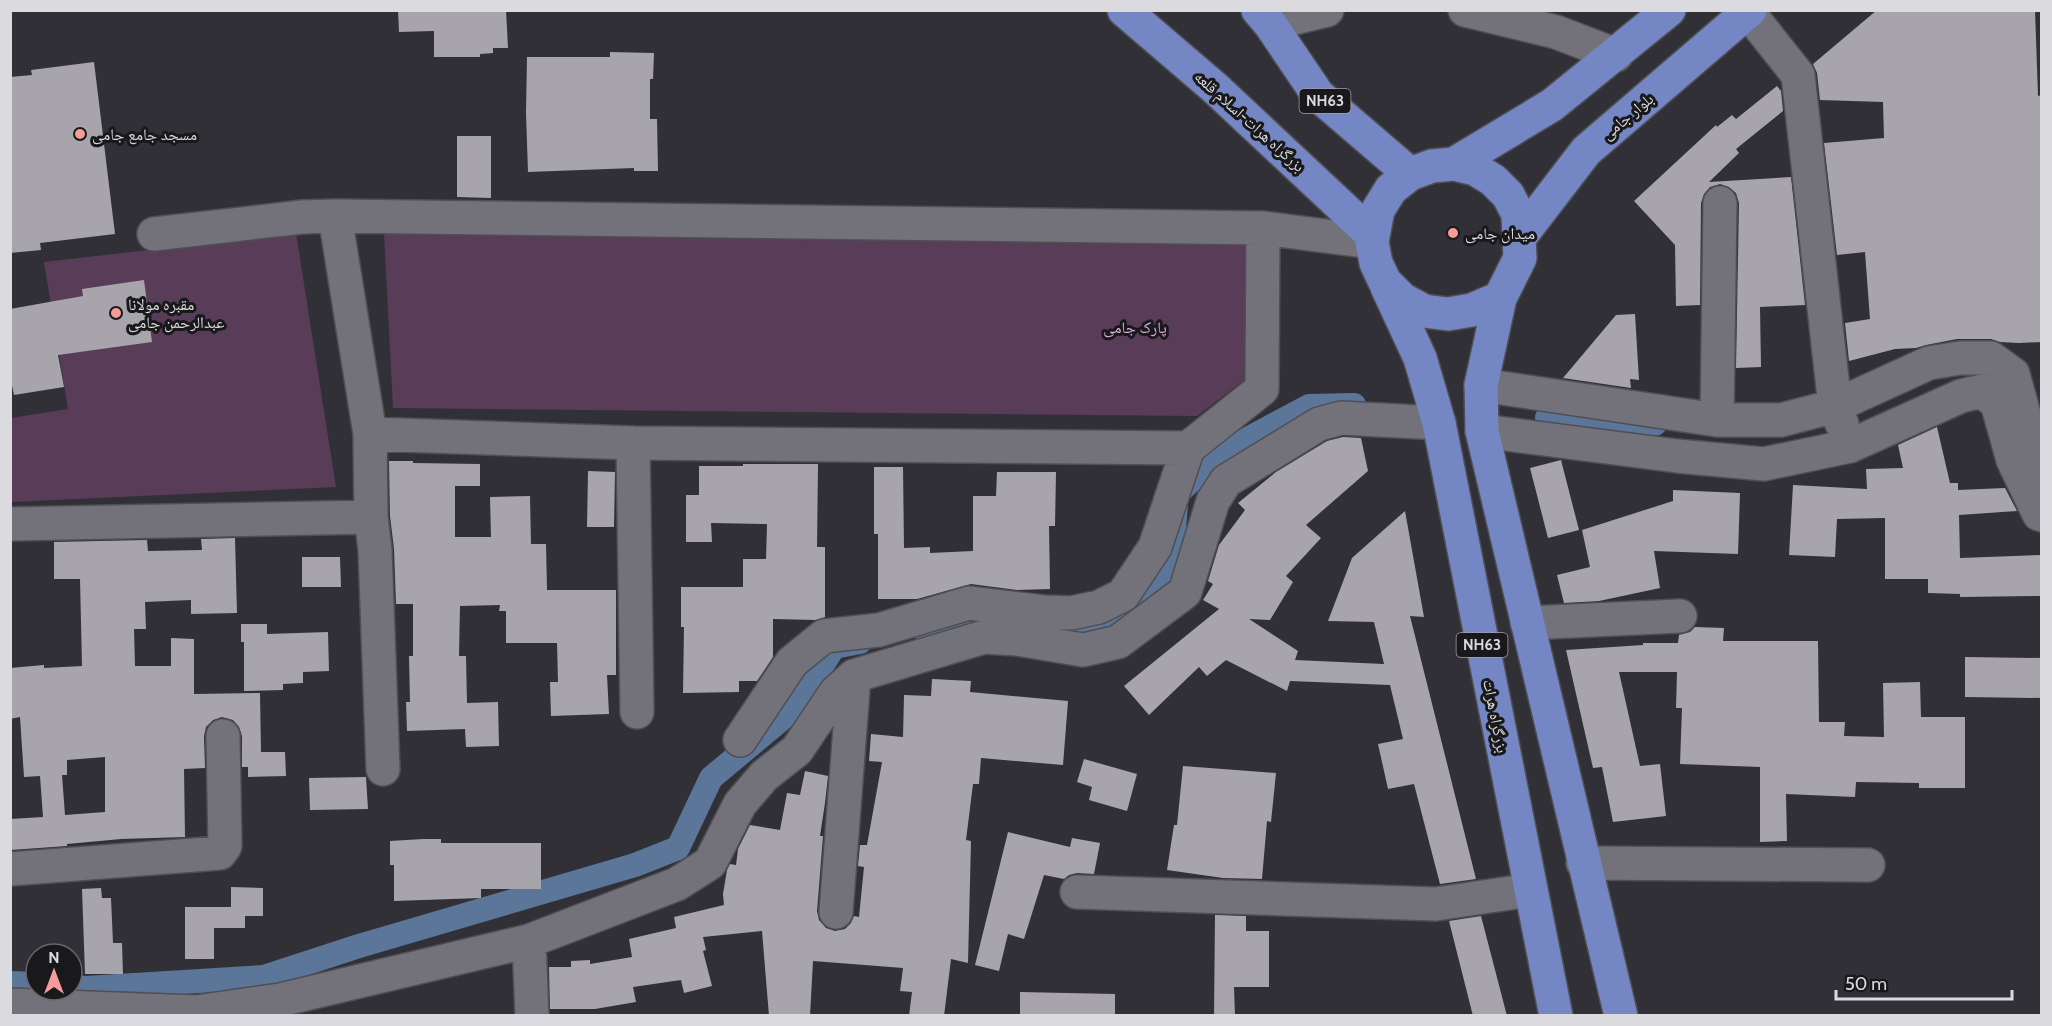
<svg xmlns="http://www.w3.org/2000/svg" width="2052" height="1026" viewBox="0 0 2052 1026" font-family="Cabin,'Noto Naskh Arabic',sans-serif">
<style>
.green{fill:#583c58}
.lines{fill:none;stroke-linecap:round;stroke-linejoin:round}
.canal{stroke:#5b7698;stroke-width:24}
.building{fill:#a8a4ac;fill-rule:evenodd}
.minor-casing{stroke:#4f4e54;stroke-width:36}
.highway-casing{stroke:#4f4e54;stroke-width:36}
.minor{stroke:#73727a;stroke-width:33}
.highway{stroke:#7586c4;stroke-width:33}
.poi-dot{fill:#f59b99;stroke:#19191c;stroke-width:2}
.labels{text-anchor:middle;stroke-width:6;stroke-linejoin:round;paint-order:stroke}
.shield{fill:#19191c;stroke:#a1a0a4;stroke-width:1.5}
.shield-label{font-size:15px;font-weight:bold;fill:#dbdadf}
.street-label{font-size:16px;fill:#dbdadf;stroke:#19191c}
.poi-label{font-size:16px;fill:#dbdadf;stroke:#19191c;text-anchor:start}
.park-label{font-size:16px;fill:#e0ace0;stroke:#19191c}
</style>
<rect width="100%" height="100%" fill="#313037"/>
<!-- green -->
<path class="green" d="M296,233L336,487L11,502V418L68,409L44,262Z
M384,233L1253,240L1252,374L1197,416L393,408Z"/>
<g class="lines">
<!-- canal -->
<path class="canal" d="M1547,418L1655,424
M924,630L981,620L1065,632L1124,613L1171,563L1177,494L1221,453L1309,406L1354,405
M10,983L36,984
M72,987L86,988L264,977L359,946L635,865L678,848L711,778L795,708L834,647L860,642"/>
</g>
<!-- building -->
<path class="building" d="M398,10H506L508,48H493V53L480,54V57H434V31L399,32Z
M1877,10H2035L2038,96L2042,95V342L2019,343L2000,342L1991,339H1957L1926,345L1916,348L1895,349L1849,361L1845,323L1870,319L1865,252L1837,255L1824,143L1884,138L1883,102L1820,100L1817,73L1813,64Z
M610,52L654,53L653,79H650V119H657L658,171H634V168L528,172L526,113L527,57H610Z
M94,62L115,234L40,243L41,250L10,253V77L32,75L31,70Z
M1777,86L1781,91L1783,111L1736,149L1739,153L1709,182L1791,177L1805,305L1760,307L1761,367L1736,368L1739,203L1736,193L1729,187L1720,184L1710,187L1704,194L1701,203L1700,305L1676,306L1675,245L1634,201L1716,125L1717,127L1732,115L1736,119Z
M457,136H491V198L457,197Z
M144,280L152,342L58,355L64,387L14,395L10,376V309L83,296L82,289Z
M1635,314L1639,380L1630,379L1631,388L1563,378L1616,315Z
M1937,427L1950,483H1958V490L2005,488L2017,511L1959,515L1960,558L2042,555V596L1960,597V594L1928,593V579H1885V518L1837,519L1835,557L1789,555L1793,485L1867,489L1866,469L1903,468L1898,445Z
M1343,437L1361,438L1368,471L1306,525L1321,538L1286,576L1293,582L1270,620L1249,619L1298,651L1295,660L1384,664L1374,622L1328,621L1352,558L1405,511L1424,617L1410,616L1476,879L1440,884L1414,784L1388,789L1378,744L1403,739L1390,685L1290,681L1287,691L1226,660L1207,676L1199,667L1149,715L1124,686L1219,609L1203,600L1213,584L1208,581L1219,545L1245,510L1238,503L1276,472L1327,441Z
M1561,460L1579,530L1548,538L1530,468Z
M389,461H413V463L480,464V486H455V537H491L490,497L530,496L531,544H546L547,590H616V675H607L609,714L551,716L550,682H558L557,643H506V611H499L500,605L460,606L459,656H466L467,703L498,702L499,746L466,747L465,729L407,731L406,702H410L409,656H413V604H396L394,549L390,516Z
M743,464H818L817,547H825V617L816,620L773,619V657L757,681H739V692L683,693L684,627H681V587H743V559H766L767,524L711,523L712,542H686V495H699V466H743Z
M874,467H903L904,548L930,547V553L973,551V496H996L997,472H1056L1055,526H1049L1050,589L1017,590L971,584L917,599H878V534H874Z
M588,471L615,472L614,527H587Z
M1673,490L1740,493L1738,554L1654,551L1660,588L1599,601L1564,603L1557,575L1590,567L1582,530L1673,501Z
M235,538L237,613L191,614V600L145,602L146,629H134L135,666H171V638L194,639V694L260,693L261,752H285L286,776L248,777V767H242V736L239,727L233,720L222,717L213,720L206,727L204,736L205,768L184,769L185,837L121,839L67,844V846L10,850V819L43,817L40,776L24,777L20,717L10,719V668L44,665V668L82,666L80,579H54V542L147,540L148,551L202,550L201,539ZM105,757V812L65,815L62,775H67V760Z
M302,557H340L341,587H302Z
M241,624H267V634L328,632L329,671L303,672V683L283,684V690L244,691V642H241Z
M1695,627L1724,628L1723,641H1818L1819,722H1845L1844,736L1884,737L1883,683L1920,682L1921,717H1965V788H1919V783L1856,782L1855,797L1786,794L1787,841L1760,842V767L1680,764L1682,708H1676L1677,672H1619L1640,766L1660,764L1666,816L1613,822L1602,767L1593,768L1566,650L1643,645V643H1678L1679,635L1690,632Z
M1965,657L2042,658V698L1965,697Z
M932,679L971,681L970,692L1068,701L1063,765L981,758L979,784H973L966,840L971,841L968,963L951,959L944,1016H909L912,992L900,991L903,968L813,961L810,1016H769L762,931L703,937L706,950L703,951L712,986L684,993L681,980L633,987L636,1002L595,1009H550L549,967H571V961L590,960V964L632,957L629,939L676,928L674,917L724,905L723,894L727,870L730,864L736,865L738,849L750,825L780,830L787,793L800,795L805,771L828,776L825,803L820,836H823L817,911L819,920L826,928L835,931L845,929L851,923L854,916L859,917L864,867L858,866L860,845H867L882,762L869,761L871,734L903,737L904,695L931,696Z
M1084,759L1137,774L1127,811L1089,800L1092,787L1077,782Z
M1183,766L1276,773L1271,822L1267,821L1262,879L1223,878L1167,870L1174,825H1177Z
M366,777L368,809L310,810L309,778Z
M1008,832L1070,847L1072,838L1100,843L1094,874L1077,873L1069,875L1064,879L1044,875L1024,939L1008,934L999,971L975,965Z
M423,839H441V843H541V889H481V898L394,901V865H390V841Z
M231,887L263,888V916H245V928H214V959H185V907H231Z
M101,888L102,898H111L113,943H122L123,974H85L82,889Z
M1215,915L1246,916V931H1269V987H1234L1235,1016H1214Z
M1481,916L1507,1016H1473L1449,921Z
M1020,992L1115,994V1016H1020Z"/>
<g class="lines">
<!-- minor casing -->
<g class="minor-casing">
<path id="minor" d="M1465,10L1556,32L1616,55
M1748,12L1798,75L1835,406L1842,424
M1270,24L1327,10
M154,234L302,217L335,216
M1481,385L1717,420H1781L1835,406L1929,363L1960,358H1991L2013,374L2038,466L2042,469
M1717,420L1720,203
M1482,431L1677,456L1764,464L1850,446L1961,396L1982,391L1997,403L2013,460L2039,514L2042,515
M370,434L633,443L1188,448L1262,389L1263,228
M633,443L637,712
M371,517L375,550L383,769
M10,524L371,517L370,434L335,216L1263,228L1372,242
M1527,623L1680,616
M740,740L792,662L824,636L879,630L969,603L1044,612L1071,613L1099,607L1123,595L1155,547L1188,448
M1583,863L1868,865
M10,869L220,853L225,846L223,736
M1077,892L1436,904L1530,890
M836,912L854,676
M529,941L532,1016
M10,1005L196,1012L280,1000L529,941L677,884L710,863L740,804L764,776L797,750L836,692L854,676L984,637L1017,639L1083,650L1118,642L1185,592L1213,501L1226,481L1319,424L1341,418L1439,423"/>
</g>
<!-- highway casing -->
<g class="highway-casing">
<path id="highway" d="M1124,10L1215,88L1372,235
M1258,10L1270,24L1318,95L1410,174
M1454,164L1552,105L1669,10
M1520,237L1586,151L1750,10
M1387,287L1420,358L1439,423L1556,1016
M1500,298L1472,310L1448,314L1424,311L1402,299L1385,282L1376,263L1372,242L1378,210L1391,189L1410,174L1432,166L1454,164L1475,169L1493,180L1508,195L1518,214L1520,258L1500,298L1481,385L1482,431L1621,1016"/>
</g>
<!-- minor -->
<use href="#minor" class="minor"/>
<!-- highway -->
<use href="#highway" class="highway"/>
</g>
<!-- markers -->
<g class="poi-dot">
<circle cx="80" cy="134" r="6"/>
<circle cx="1453" cy="233" r="6"/>
<circle cx="116" cy="313" r="6"/>
</g>
<g class="labels">
<!-- shield labels -->
<g class="shield">
<rect x="1299.5" y="89" width="51" height="24" rx="4.5"/>
<rect x="1456.5" y="633" width="51" height="24" rx="4.5"/>
</g>
<g class="shield-label">
<text x="1325" y="106">NH63</text>
<text x="1482" y="650">NH63</text>
</g>
<!-- street labels -->
<g class="street-label">
<text transform="translate(1627 116) rotate(-40)" y="6">بلوار جامی</text>
<text transform="translate(1250 121) rotate(42)" y="6">بزرگراه هرات-اسلام قلعه</text>
<text transform="translate(1496 716) rotate(79)" y="6">بزرگراه هرات</text>
</g>
<!-- poi labels -->
<g class="poi-label">
<text x="92" y="140">مسجد جامع جامی</text>
<text x="1465" y="239">میدان جامی</text>
<text x="128" y="310">مقبره مولانا<tspan x="128" dy="18">عبدالرحمن جامی</tspan></text>
</g>
<!-- park labels -->
<g class="park-label">
<text x="1135" y="333">پارک جامی</text>
</g>
</g>
<!-- border -->
<rect width="2052" height="1026" fill="none" stroke="#dbdadf" stroke-width="24"/>
<!-- north arrow -->
<g transform="translate(54 972)"><circle r="28" fill="#19191c" stroke="#67666a" stroke-width="1.5"/>
<path d="M0-4.5L10 22L0 15L-10 22Z" fill="#f59b99"/>
<text y="-9" font-size="16" font-weight="bold" text-anchor="middle" fill="#dbdadf">N</text>
</g>
<!-- scale -->
<path d="M1836 990v9h176v-9" fill="none" stroke="#dbdadf" stroke-width="3"/>
<text x="1845" y="990" font-size="18" fill="#dbdadf" stroke="#19191c" stroke-width="4.5" paint-order="stroke">50 m</text>
</svg>
